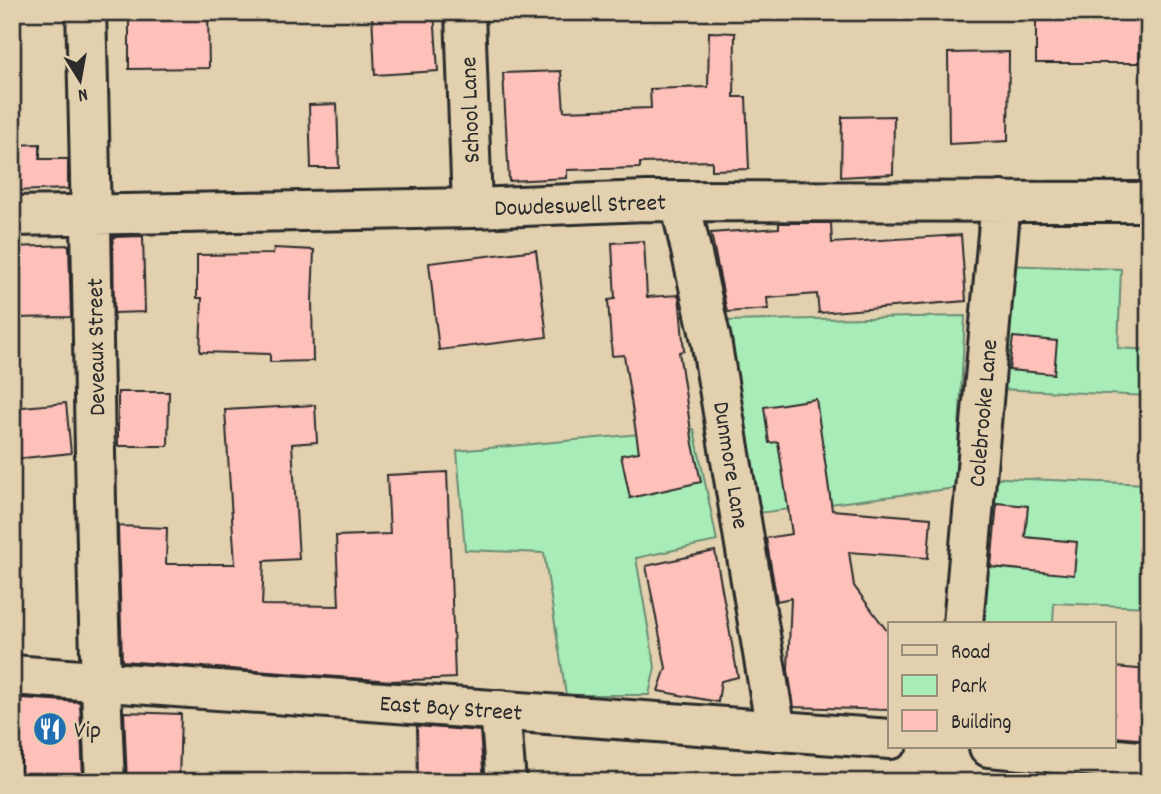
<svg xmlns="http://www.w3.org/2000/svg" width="1161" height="794" viewBox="0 0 1161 794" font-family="Dekko,sans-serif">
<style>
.green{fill:#a8edb8;stroke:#6a8c72;stroke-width:2}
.building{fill:#fdc1ba;stroke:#2b2b2b;stroke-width:2}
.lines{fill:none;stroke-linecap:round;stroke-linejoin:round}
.minor-casing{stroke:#2b2b2b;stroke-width:44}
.highway-casing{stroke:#2b2b2b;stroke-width:44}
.minor{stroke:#e2d0ae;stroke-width:38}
.highway{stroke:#e2d0ae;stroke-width:38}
.labels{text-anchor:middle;stroke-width:5;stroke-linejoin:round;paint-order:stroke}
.street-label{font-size:24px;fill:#2b2b2b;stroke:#e2d0ae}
.poi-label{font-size:24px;fill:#2b2b2b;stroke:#e2d0ae;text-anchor:start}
</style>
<rect width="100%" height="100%" fill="#e2d0ae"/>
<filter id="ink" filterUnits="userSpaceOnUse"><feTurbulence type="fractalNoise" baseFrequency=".0143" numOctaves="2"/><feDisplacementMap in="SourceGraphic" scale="14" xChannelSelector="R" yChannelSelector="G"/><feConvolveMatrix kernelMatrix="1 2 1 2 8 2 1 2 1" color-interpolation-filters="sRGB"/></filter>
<g filter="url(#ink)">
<!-- green -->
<path class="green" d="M1003,265L1121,269L1118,348L1149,350V396L997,389Z
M965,316L956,488L758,513L723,321Z
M694,429L717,541L636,558L655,667L649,695H566L544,553L465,550L457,451Z
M980,477L1149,484V607L1054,603L1053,624H973Z"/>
<!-- building -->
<path class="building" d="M129,12H208L209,68L129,69Z
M372,12H434L438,71L375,75Z
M1036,12H1140L1139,63H1036Z
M709,32L735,33L734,97H746L749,169L712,170V161L640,163V168L567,170V178L509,181L503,73L561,71L564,111L651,108L650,89L708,87Z
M1009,52L1008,141L949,144L948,53Z
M337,104L339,168H311L309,105Z
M894,116L893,174L841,177L842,117Z
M40,144V159H68V189L12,191V145Z
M779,223H831L832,243L961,235L966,301L819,313L817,294L767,298L768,309L727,312L711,233L779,228Z
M143,236L145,312L114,313L113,237Z
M644,241L647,297L679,295L684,351L679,352L693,444L701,482L630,498L621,455L639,452L624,355L612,356L608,300L615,299L612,243Z
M69,245L71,317L12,318V247Z
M274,248L314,250L312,301L313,361L270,362V354L200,352L202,298H197V255L273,254Z
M536,250L547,337L439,350L429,263Z
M1013,337L1057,341L1054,374L1009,370Z
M118,392H169L168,446H118Z
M816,399L832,510L931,518L928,558L849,552L854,586L890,635V710L794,707L788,670L791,598L777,601L766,538L792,534L778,442L769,443L764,407Z
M66,403L71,453L15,459L12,408Z
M315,405L317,442L292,444L299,559L264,561L262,605L339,606L336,536L390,534L387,475L447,472L455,678L392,681L122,661L118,526L167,528L166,564H235L225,410Z
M997,503L1028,506L1025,537L1077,542L1074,575L991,567Z
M715,551L738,677L721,681L718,702L658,691L666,668L646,566Z
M1114,667L1149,670V740L1114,737Z
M21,698L80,702L83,782H21Z
M124,712L181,714L179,782H127Z
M417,726L480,731L484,782H418Z"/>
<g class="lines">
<!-- minor casing -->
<g class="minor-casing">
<path id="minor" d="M86,12C94,269 93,526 105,782
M465,12L472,208
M680,201L711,340L776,731
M12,216L472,208L647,201L1149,202
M963,624L1001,201
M500,710L506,782"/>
</g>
<!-- highway casing -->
<g class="highway-casing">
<path id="highway" d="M12,675L890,739
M989,747L1149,762"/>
</g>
<!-- minor -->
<use href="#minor" class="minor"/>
<!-- highway -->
<use href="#highway" class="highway"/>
</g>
</g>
<!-- icons -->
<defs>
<g id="restaurant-disc" transform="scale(1.75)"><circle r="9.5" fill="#1f6fb2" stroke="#e2d0ae"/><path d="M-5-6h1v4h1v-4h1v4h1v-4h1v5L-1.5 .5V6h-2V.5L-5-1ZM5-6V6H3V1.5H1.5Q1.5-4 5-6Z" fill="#fff"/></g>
</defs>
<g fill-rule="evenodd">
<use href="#restaurant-disc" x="50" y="729"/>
</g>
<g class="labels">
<!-- street labels -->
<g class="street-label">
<text transform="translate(469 110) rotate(-92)" y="8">School Lane</text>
<text transform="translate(580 204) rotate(-2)" y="8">Dowdeswell Street</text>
<text transform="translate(95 347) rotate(-91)" y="8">Deveaux Street</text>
<text transform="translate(982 413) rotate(-85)" y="8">Colebrooke Lane</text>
<text transform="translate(732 465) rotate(81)" y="8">Dunmore Lane</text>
<text transform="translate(451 707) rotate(4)" y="8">East Bay Street</text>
</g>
<!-- poi labels -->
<g class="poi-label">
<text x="74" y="737">Vip</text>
</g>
</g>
<!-- margin -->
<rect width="1161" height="794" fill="none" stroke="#e2d0ae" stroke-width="42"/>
<rect x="21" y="21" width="1119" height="752" fill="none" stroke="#2b2b2b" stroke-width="2.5" filter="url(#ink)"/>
<!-- legend -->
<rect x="888" y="622" width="228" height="126" fill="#e2d0ae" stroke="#998e7a" stroke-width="2"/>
<rect x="902" y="645" width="35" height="10" fill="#e2d0ae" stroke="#998e7a" stroke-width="2"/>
<text x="951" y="658" font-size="21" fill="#2b2b2b">Road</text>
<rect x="902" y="675" width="35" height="21" fill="#a8edb8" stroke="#998e7a" stroke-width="2"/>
<text x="951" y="692" font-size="21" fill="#2b2b2b">Park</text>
<rect x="902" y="710" width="35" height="21" fill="#fdc1ba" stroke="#998e7a" stroke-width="2"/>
<text x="951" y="728" font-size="21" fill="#2b2b2b">Building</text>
<!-- north arrow -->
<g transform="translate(80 80) rotate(169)" stroke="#e2d0ae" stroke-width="5" paint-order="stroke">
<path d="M0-5L12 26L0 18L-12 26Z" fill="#2b2b2b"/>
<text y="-10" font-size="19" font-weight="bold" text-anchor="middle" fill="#2b2b2b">N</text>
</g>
</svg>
